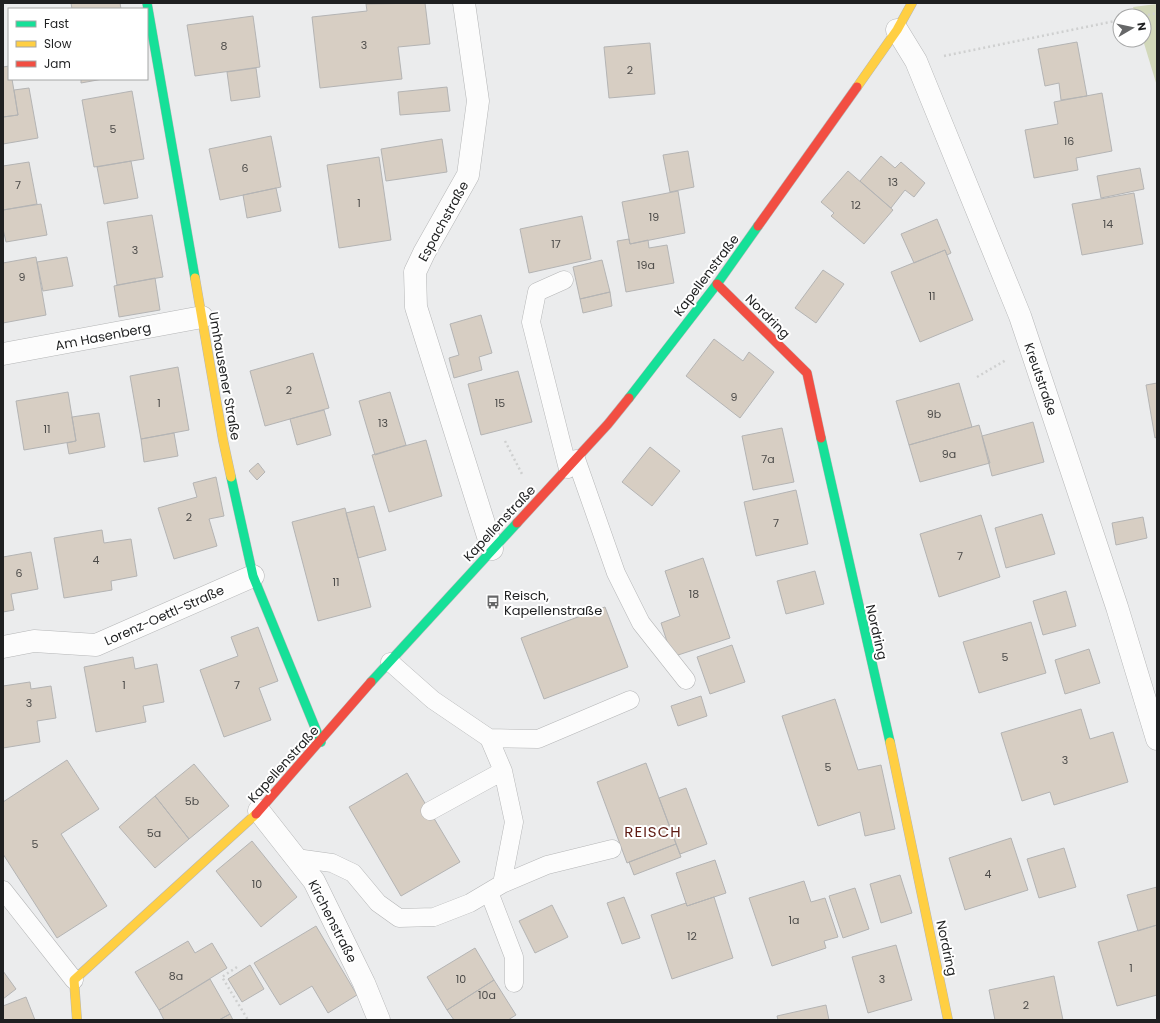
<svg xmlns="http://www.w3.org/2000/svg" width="1160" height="1023" viewBox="0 0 1160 1023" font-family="Poppins,sans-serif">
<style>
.green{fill:#d2d8ba}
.building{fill:#d7cec3;stroke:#b4b4b4}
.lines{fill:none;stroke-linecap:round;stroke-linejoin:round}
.lane-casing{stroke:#b5b6b7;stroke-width:19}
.street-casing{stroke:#b5b6b7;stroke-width:23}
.fast-casing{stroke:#b5b6b7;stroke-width:10}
.slow-casing{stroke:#b5b6b7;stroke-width:10}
.jam-casing{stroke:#b5b6b7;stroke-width:10}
.path{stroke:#cfd0d0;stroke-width:2.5;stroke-dasharray:2 3;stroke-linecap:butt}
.lane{stroke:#fcfcfc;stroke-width:18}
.street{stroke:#fcfcfc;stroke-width:22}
.fast{stroke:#16e098;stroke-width:9}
.slow{stroke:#ffcf43;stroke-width:9}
.jam{stroke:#f24e42;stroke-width:9}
.labels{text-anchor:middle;stroke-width:4;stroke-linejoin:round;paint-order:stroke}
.number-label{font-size:11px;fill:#4d4c4a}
.street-label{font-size:13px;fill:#1f2021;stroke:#fff}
.poi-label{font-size:13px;fill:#1f2021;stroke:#fff;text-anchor:start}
.quarter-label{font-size:15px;letter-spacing:1px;fill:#5e1b13;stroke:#fff}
</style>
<rect width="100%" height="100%" fill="#ebeced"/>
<!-- green -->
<path class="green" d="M1157,4V86L1143,40L1144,16H1136L1133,7Z"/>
<!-- building -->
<path class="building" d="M71,3H120L121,9H72Z
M425,3L430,44L398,47L402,79L320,88L312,17L367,11L366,4Z
M253,16L260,67L195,76L187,25Z
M1077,42L1087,96L1061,100L1059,83L1045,86L1038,49Z
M650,43L655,94L609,98L604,47Z
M9,66V79H12L18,115L3,117V67Z
M256,68L260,97L231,101L227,72Z
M81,79H103L81,83Z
M447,87L450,111L400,115L398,92Z
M29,88L38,138L3,144V117L18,115L14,90Z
M132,91L144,159L94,167L82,100Z
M1102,93L1112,151L1076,158L1078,170L1034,178L1025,130L1058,124L1054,102Z
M271,136L281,187L220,200L209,149Z
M442,139L447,172L386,181L381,149Z
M688,151L694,187L670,192L663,155Z
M881,156L895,168L901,162L925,183L914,197L905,190L891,208L860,181Z
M379,157L391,240L339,248L327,165Z
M131,161L138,198L104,204L97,167Z
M29,162L37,204L3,210V166Z
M1140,168L1144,189L1101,198L1097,176Z
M848,171L893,210L864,244L831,216L834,213L821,202Z
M276,188L281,211L247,218L243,195Z
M678,191L685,233L630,244L622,202Z
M1134,193L1143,244L1082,255L1072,204Z
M41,204L47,235L6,242L3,229V210Z
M152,215L163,277L117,285L107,222Z
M582,216L591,259L529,273L520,229Z
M937,219L951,253L947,255L945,250L914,263L901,234Z
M629,239L630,244L648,240L649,248L667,245L674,283L626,292L617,241Z
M945,250L973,320L920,342L891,272Z
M36,257L46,315L3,323V263Z
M67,257L73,286L43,291L37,262Z
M602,260L610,292L580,299L573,267Z
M823,270L844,284L816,323L795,308Z
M155,278L160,310L119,317L114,286Z
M610,292L612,306L583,313L580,299Z
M481,315L492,353L479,357L482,370L454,378L449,358L459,355L450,324Z
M714,339L743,361L749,352L774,372L740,418L686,376Z
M313,353L329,408L265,426L250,371Z
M178,367L189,430L141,439L130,376Z
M518,371L532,422L481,435L468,384Z
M959,383L972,427L909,445L896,401Z
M1157,383V437L1155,438L1146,385Z
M68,392L76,441L24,450L16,401Z
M390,392L406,445L375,455L359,401Z
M324,410L331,435L297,445L290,419Z
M99,413L105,447L69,454L67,443L76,441L72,417Z
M1033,422L1044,462L992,476L982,436Z
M979,425L990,463L920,482L909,445Z
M782,428L794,482L753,490L742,436Z
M174,433L178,456L144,462L141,439Z
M426,440L442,496L389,512L372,455Z
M650,447L680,471L652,506L622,482Z
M258,463L265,472L257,480L249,471Z
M216,477L224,516L209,519L217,546L174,559L158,508L197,497L193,483Z
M796,490L808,544L756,556L744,502Z
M374,506L386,550L358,558L346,513Z
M345,508L371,607L318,621L292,522Z
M1042,514L1055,554L1006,568L995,528Z
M981,515L1000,577L939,597L920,534Z
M1143,517L1147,538L1116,545L1112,523Z
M102,530L104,543L131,539L137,576L111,581L112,590L64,598L54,538Z
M31,552L38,589L11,594L14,610L3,612V555V557Z
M703,558L730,638L672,657L661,623L680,616L665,571Z
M815,571L824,604L786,614L777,581Z
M1066,591L1076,626L1043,635L1033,601Z
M605,607L628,667L544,699L521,638Z
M1031,622L1046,673L979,693L963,642Z
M258,627L278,681L259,688L271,720L224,737L200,670L238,656L231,637Z
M732,645L745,682L710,694L697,657Z
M1089,649L1100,683L1065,694L1055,660Z
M133,657L135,669L157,664L164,702L143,706L146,722L96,732L84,667Z
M30,682L31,689L51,686L56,718L37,721L40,742L3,748V686Z
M701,696L707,716L678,726L671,706Z
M835,699L858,770L881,765L895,829L865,836L860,812L818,826L782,716Z
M1081,709L1090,739L1113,732L1128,782L1054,805L1050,792L1022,801L1001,733Z
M67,760L99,809L61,834L107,906L57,938L3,854V802Z
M646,763L676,844L627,863L597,782Z
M194,764L229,806L189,839L155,796Z
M407,773L460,862L401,896L349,807Z
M686,788L707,844L680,854L659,798Z
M155,796L189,839L155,868L119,827Z
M1011,838L1028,890L965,910L949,858Z
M252,841L297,897L261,927L216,871Z
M676,844L681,857L634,875L629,862Z
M1064,848L1076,887L1039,898L1027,859Z
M715,860L726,893L687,906L676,873Z
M900,875L912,913L881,923L870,884Z
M804,881L811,902L825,898L838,937L824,941L826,948L772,966L749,898Z
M1157,887V925L1138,931L1127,895Z
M855,888L869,929L843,938L829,896Z
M624,897L640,938L622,944L607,903Z
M714,897L733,958L672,979L651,915L686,903L687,906Z
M552,905L568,937L535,953L519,921Z
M1157,925V995L1117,1006L1098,942Z
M316,926L357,995L328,1013L312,986L280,1005L254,963Z
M188,941L195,953L212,943L227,968L159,1010L135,972Z
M896,945L912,1000L868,1013L852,957Z
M475,948L494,980L447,1010L427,977Z
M250,965L264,989L242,1002L228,979Z
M3,971L16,989L3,999Z
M1054,976L1063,1020H995L989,990Z
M210,979L230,1014L219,1020H164L159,1010Z
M494,980L516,1015L508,1020H454L447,1010Z
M26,997L35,1020H3V1006Z
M826,1005L829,1020H778L777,1016Z
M230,1014L233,1020H219Z"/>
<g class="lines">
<!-- lane casing -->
<g class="lane-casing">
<path id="lane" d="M564,280L537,292L531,322L568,469
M576,459L616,573L641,623L686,680
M390,662L433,700L489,738L538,739L630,700
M489,738L503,771L514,822L502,884
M430,811L503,771
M296,858L332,863L353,873L378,903L399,918L434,917L470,903L502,884L547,865L612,849
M3,890L74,980
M489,892L514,957V983"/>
</g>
<!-- street casing -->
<g class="street-casing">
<path id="street" d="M464,3L478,101L468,175L424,253L415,272L416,307L492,549
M897,30L916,61L1020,316L1117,607L1157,739
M3,354L202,317
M3,647L34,641L96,645L253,576
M259,811L314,881L364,983L379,1020"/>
</g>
<!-- fast casing -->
<g class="fast-casing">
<path id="fast" d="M147,3L195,278
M629,398L717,284L758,226
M821,438L890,742
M231,477L253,576L321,742
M371,682L517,523"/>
</g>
<!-- slow casing -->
<g class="slow-casing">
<path id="slow" d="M857,87L897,30L912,3
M195,278L223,440L231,477
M890,742L948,1020
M77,1020L74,980L256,814"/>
</g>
<!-- jam casing -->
<g class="jam-casing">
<path id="jam" d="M758,226L857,87
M717,284L807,373L821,438
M517,523L608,424L629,398
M256,814L371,682"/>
</g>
<!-- path -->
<path class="path" d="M1143,16L1157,13
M944,56L1120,20
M977,377L1006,360
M505,441L523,476
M237,967L222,977L248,1020"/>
<!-- lane -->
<use href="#lane" class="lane"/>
<!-- street -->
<use href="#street" class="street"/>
<!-- fast -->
<use href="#fast" class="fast"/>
<!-- slow -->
<use href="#slow" class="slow"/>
<!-- jam -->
<use href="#jam" class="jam"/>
</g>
<!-- icons -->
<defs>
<g id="bus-bare" transform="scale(1.08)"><path d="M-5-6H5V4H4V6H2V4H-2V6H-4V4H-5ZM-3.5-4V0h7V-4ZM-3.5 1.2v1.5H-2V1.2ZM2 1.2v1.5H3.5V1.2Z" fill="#666768" stroke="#fff" stroke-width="2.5" paint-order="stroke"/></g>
</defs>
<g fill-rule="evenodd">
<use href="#bus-bare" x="493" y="602"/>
</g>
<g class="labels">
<!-- number labels -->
<g class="number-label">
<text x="364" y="49">3</text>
<text x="224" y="50">8</text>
<text x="630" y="74">2</text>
<text x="113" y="133">5</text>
<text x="1069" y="145">16</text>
<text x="245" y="172">6</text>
<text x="893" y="186">13</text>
<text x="18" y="189">7</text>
<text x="359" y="207">1</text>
<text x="856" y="209">12</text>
<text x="654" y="221">19</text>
<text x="1108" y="228">14</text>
<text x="556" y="248">17</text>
<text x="135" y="254">3</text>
<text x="646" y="269">19a</text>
<text x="22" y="281">9</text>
<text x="932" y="300">11</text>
<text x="289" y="394">2</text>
<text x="734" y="401">9</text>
<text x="159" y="407">1</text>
<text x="500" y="407">15</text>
<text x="934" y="418">9b</text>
<text x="383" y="427">13</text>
<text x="47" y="433">11</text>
<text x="949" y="458">9a</text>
<text x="768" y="463">7a</text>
<text x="189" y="521">2</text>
<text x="776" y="527">7</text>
<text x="960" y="560">7</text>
<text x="96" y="564">4</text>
<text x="19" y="577">6</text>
<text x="336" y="586">11</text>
<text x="694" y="598">18</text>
<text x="1005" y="661">5</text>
<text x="124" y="689">1</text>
<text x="237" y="689">7</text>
<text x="29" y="707">3</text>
<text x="1065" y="764">3</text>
<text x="828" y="771">5</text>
<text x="192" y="805">5b</text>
<text x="154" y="837">5a</text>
<text x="35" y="848">5</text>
<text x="988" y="878">4</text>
<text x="257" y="888">10</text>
<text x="794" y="924">1a</text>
<text x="692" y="940">12</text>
<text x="1131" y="972">1</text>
<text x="176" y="980">8a</text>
<text x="461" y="983">10</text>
<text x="882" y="983">3</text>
<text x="487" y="999">10a</text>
<text x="1026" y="1009">2</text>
</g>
<!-- street labels -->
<g class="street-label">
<text transform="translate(443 221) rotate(-61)" y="5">Espachstraße</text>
<text transform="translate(706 275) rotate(-53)" y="5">Kapellenstraße</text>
<text transform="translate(768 316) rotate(45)" y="5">Nordring</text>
<text transform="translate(103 336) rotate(-11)" y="5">Am Hasenberg</text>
<text transform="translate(225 376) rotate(80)" y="5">Umhausener Straße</text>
<text transform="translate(1041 379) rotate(71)" y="5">Kreutstraße</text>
<text transform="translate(499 523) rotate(-47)" y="5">Kapellenstraße</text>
<text transform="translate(164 615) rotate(-24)" y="5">Lorenz-Oettl-Straße</text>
<text transform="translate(877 632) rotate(77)" y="5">Nordring</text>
<text transform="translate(283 764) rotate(-48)" y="5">Kapellenstraße</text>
<text transform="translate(333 921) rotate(63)" y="5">Kirchenstraße</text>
<text transform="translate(947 948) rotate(78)" y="5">Nordring</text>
</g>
<!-- poi labels -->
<g class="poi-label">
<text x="504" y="600">Reisch,<tspan x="504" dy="15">Kapellenstraße</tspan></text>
</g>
<!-- quarter labels -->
<g class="quarter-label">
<text x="653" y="837">REISCH</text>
</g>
</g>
<!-- border -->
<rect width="1160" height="1023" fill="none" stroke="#1f2021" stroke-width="8"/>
<!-- legend -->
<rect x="8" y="8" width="140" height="72" fill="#ffffff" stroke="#a5a6a6"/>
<rect x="16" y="21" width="20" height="6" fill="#16e098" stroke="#a5a6a6"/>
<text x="44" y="28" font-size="12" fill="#1f2021">Fast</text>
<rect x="16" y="41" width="20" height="6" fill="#ffcf43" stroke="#a5a6a6"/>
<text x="44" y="48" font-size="12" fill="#1f2021">Slow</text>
<rect x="16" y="61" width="20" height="6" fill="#f24e42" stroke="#a5a6a6"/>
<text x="44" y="68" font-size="12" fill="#1f2021">Jam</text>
<!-- north arrow -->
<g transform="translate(1132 28) rotate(81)"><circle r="19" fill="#ffffff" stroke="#a5a6a6"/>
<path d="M0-3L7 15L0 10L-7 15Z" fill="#666768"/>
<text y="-6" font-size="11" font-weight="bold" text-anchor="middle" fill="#1f2021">N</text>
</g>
</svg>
